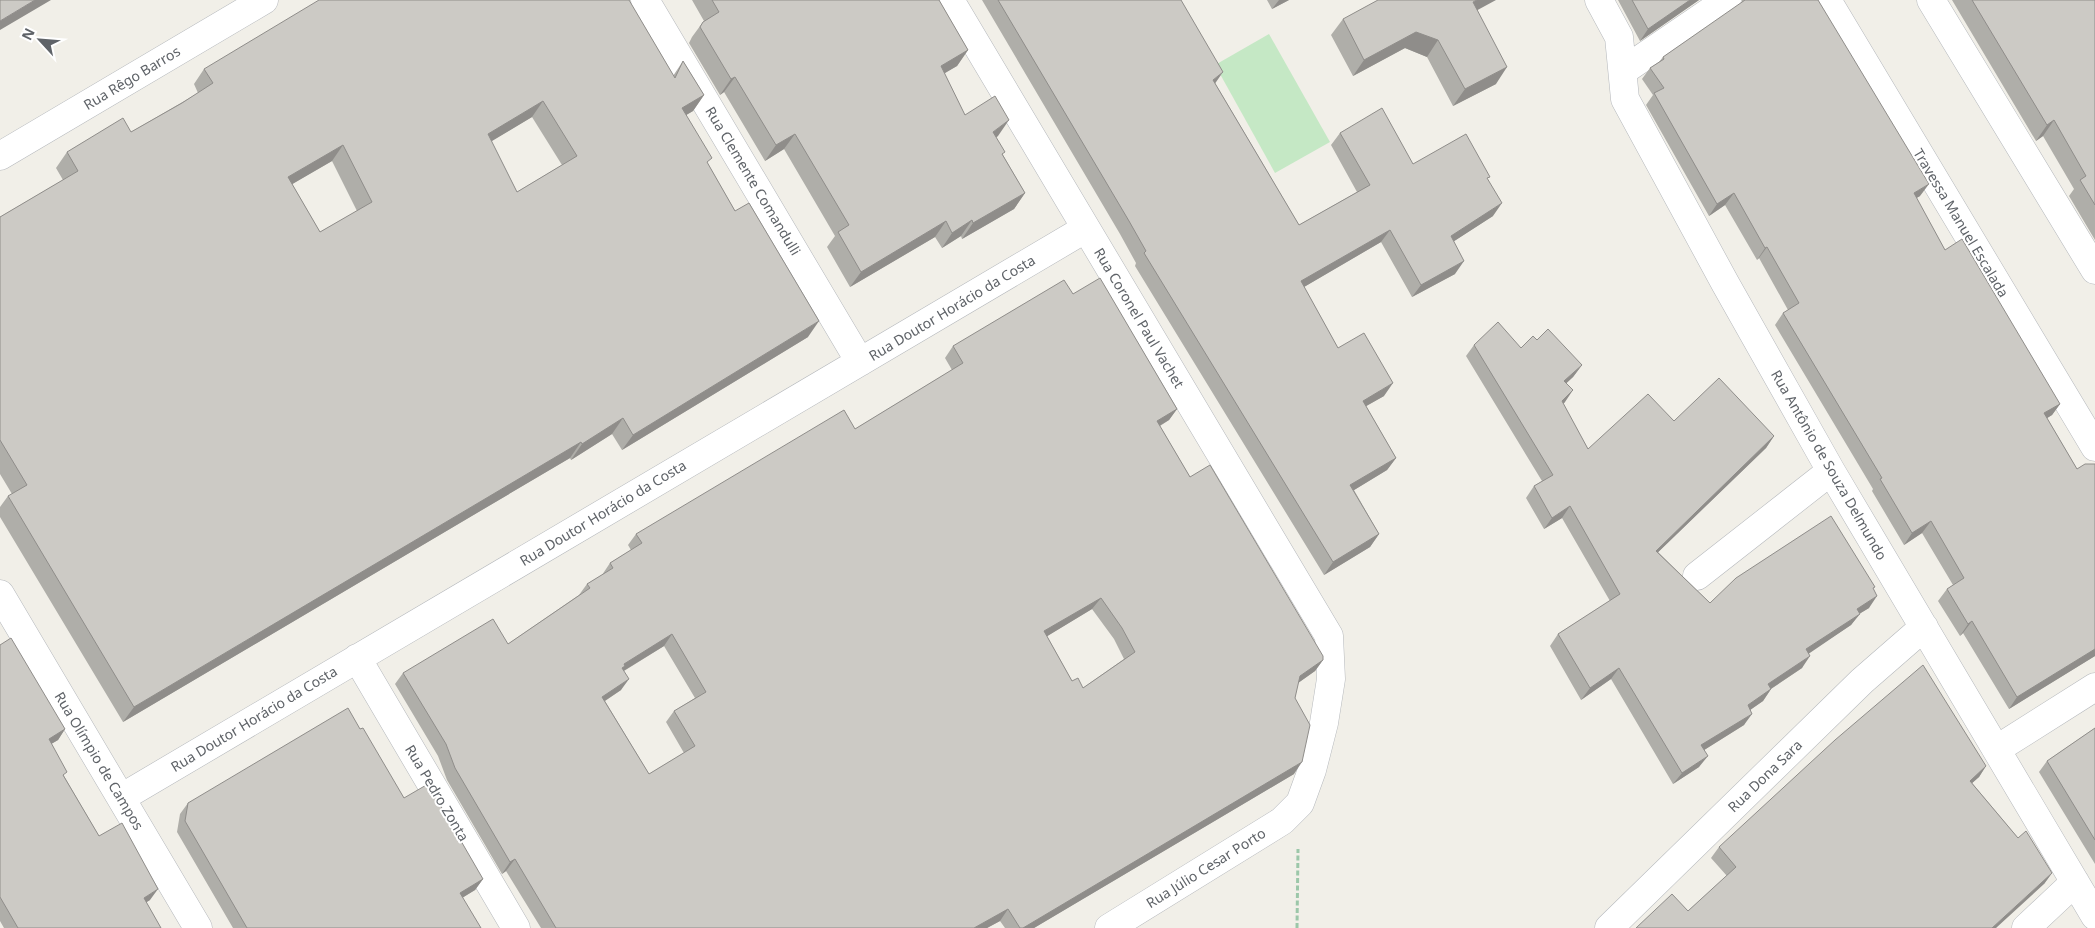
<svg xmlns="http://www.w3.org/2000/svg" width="2095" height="928" viewBox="0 0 2095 928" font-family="'Noto Sans',sans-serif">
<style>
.green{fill:#c5e8c5}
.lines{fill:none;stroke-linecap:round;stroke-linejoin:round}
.minor-casing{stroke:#b5b8bc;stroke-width:29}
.tertiary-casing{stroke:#b5b8bc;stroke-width:29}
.path{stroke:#9cc7a9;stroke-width:3;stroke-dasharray:5 2.5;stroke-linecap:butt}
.minor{stroke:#fff;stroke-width:28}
.tertiary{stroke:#fff;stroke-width:28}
.wall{fill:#afaea9;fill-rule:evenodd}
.shaded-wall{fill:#8f8d8a}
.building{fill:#cccac5;stroke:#8f8d8a;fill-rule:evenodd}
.labels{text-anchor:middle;stroke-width:4;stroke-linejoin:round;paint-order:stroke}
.street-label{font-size:14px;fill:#5f6368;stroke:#fff}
</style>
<rect width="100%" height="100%" fill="#f1efe8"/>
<!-- green -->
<path class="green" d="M1269,34L1330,142L1275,173L1215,65Z"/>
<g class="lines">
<!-- minor casing -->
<g class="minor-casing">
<path id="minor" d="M645,0L860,362
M950,0L1329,636L1331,679L1324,723L1312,770L1300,803L1282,821L1109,928
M1599,0L1619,37L1625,99L1725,283L1831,471L2095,916
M1827,0L2095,447
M1931,0L2095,270
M1623,71L1727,0
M1697,576L1831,471
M0,594L198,928
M357,658L516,928
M1997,749L2095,687
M121,798L1085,229
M1609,928L1862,681L1924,627
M2026,928L2075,882"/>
</g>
<!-- tertiary casing -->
<g class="tertiary-casing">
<path id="tertiary" d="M0,156L264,0"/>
</g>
<!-- path -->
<path class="path" d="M1297,928L1298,849"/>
<!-- minor -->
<use href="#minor" class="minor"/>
<!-- tertiary -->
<use href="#tertiary" class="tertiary"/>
</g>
<!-- wall -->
<path class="wall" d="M692,0H939L968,50L957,66L944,73L965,115L998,136L996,137L1003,155L1025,193L1014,209L962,239L961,236L942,248L935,237L850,287L827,247L835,236L784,149L765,161L724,92L720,95L689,43L692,37L703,22L704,21Z
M982,0H1181L1215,83L1299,225L1357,192L1331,145L1340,133L1413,164L1488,180L1493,216L1454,241L1455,274L1412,297L1381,242L1304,287L1338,348L1384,396L1366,406L1396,458L1387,470L1354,490L1379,534L1370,547L1324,575L1135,266L1136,263L1120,234Z
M1267,0H1289L1272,9Z
M1618,0H1699L1640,41Z
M1742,0H1818L1920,196L1916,198L1945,250L2060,404L2052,415L2047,418L2077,469L2095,464V656L2009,709L1963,633L1960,636L1938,601L1947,589L1953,585L1922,533L1904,545L1872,491L1873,489L1775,325L1783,313L1788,310L1759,258L1757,260L1725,205L1709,216L1646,105L1653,95L1642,79L1650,68L1659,62L1663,57L1742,3Z
M1952,0H2095V240L2069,196L2074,189L2043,136L2036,141Z
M1477,10L1496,84L1453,106L1427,57L1405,48L1353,76L1331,35L1343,19Z
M683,61L704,95L693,111L686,115L708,164L808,337L622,450L612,434L571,460L570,458L123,722L0,517V507L8,496L12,494L0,474V217L63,180L56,168L67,152L131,132L198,93L194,84L204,69L673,76ZM532,117L562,165L517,192L491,141ZM332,161L357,211L320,232L292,184Z
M1073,294L1177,409L1169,420L1160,426L1190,477L1323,660L1315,671L1298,683L1295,698L1294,774L1034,928H1005L1000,921L987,928H541L506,871L502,874L447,780L438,756L395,684L403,673L508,644L579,595L587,584L602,575L610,563L631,550L628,545L636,534L855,429L952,370L945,358L953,346ZM1092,609L1114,639L1124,659L1083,688L1072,681L1047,636ZM664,646L695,698L674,711L666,722L684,753L649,774L605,701L621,690L624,671Z
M1537,340L1582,365L1573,377L1566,383L1565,402L1563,404L1588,449L1674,421L1774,436L1766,448L1658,552L1710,603L1873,589L1869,608L1859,614L1851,625L1808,653L1802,668L1771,689L1763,701L1750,710L1744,725L1704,750L1699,767L1673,784L1611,679L1581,700L1550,646L1558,634L1610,601L1562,518L1544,529L1526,498L1534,486L1542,481L1466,356L1474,345L1521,348Z
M0,645L65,729L58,740L51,744L64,776L99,836L150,900L146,902L161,928H4L0,921Z
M2095,728V864L2039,772L2047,761Z
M360,729L404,798L483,879L475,890L462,898L481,928H233L177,832L180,814L188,803Z
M1986,766L1979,777L1972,783L2018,838L2052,873L2044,884L1688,911L1727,876L1711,858L1719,847Z"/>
<!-- shaded-wall -->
<path class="shaded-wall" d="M35,0H51L0,30V21Z
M1279,0H1289L1272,9Z
M1477,0H1496L1461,19L1473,2Z
M1690,0H1699L1640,41L1648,29Z
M1416,32L1438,40L1427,57L1405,48L1353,76L1364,60Z
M968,50L957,66L930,82L941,66Z
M1507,67L1496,84L1453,106L1465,89Z
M1223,72L1214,85L1213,80Z
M735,77L724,92L720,95L731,79Z
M704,95L693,111L671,124L682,108Z
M543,101L532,117L477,150L488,134Z
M1009,120L998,136L982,147L993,132Z
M2054,120L2043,136L2036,141L2047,125Z
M795,134L784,149L765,161L776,145Z
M343,145L332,161L277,193L288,177Z
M1929,184L1920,196L1905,205L1914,193Z
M1025,193L1014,209L962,239L973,223Z
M1734,193L1725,205L1709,216L1717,204Z
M1502,203L1493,216L1442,249L1451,236Z
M972,220L961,236L942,248L952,233Z
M946,221L935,237L850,287L861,272Z
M1390,230L1381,242L1292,294L1301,281Z
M1767,247L1759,258L1757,260L1765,248Z
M1464,261L1455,274L1412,297L1421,285Z
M819,321L808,337L622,450L633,435Z
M1582,365L1573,377L1556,393L1564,381Z
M1393,383L1384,396L1354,413L1363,401Z
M1573,390L1565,402L1554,413L1562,401Z
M2060,404L2052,415L2036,425L2044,413Z
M1177,409L1169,420L1149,432L1157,421Z
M623,418L612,434L571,460L582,444Z
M1774,436L1766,448L1648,562L1656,551Z
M581,442L570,458L123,722L134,707Z
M1396,458L1387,470L1341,498L1350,485Z
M1570,506L1562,518L1544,529L1552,518Z
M1931,521L1922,533L1904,545L1912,533Z
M1379,534L1370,547L1324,575L1333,562Z
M1877,596L1869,608L1849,620L1857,609Z
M1101,598L1092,609L1036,643L1044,631Z
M1860,614L1851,625L1798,661L1806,649Z
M1972,621L1963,633L1960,636L1968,624Z
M672,634L664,646L620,673L624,664Z
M2095,649V656L2009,709L2017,697Z
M1810,656L1802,668L1760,696L1768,684Z
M1323,660L1315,671L1291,688L1300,676Z
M1619,668L1611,679L1581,700L1590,688Z
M629,679L621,690L594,708L602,697Z
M1771,689L1763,701L1740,717L1748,705Z
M1752,714L1744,725L1693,757L1701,745Z
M65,729L58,740L41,750L49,739Z
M1708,756L1699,767L1673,784L1682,773Z
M1302,762L1294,774L1034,928H1023Z
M1986,766L1979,777L1962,792L1970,781Z
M515,859L506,871L502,874L510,862Z
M2052,873L2044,884L1996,928H1992Z
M483,879L475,890L452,904L460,893Z
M158,889L150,900L136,909L144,898Z
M1008,909L1000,921L987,928H974Z"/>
<!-- building -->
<path class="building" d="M0,0H35L0,21Z
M319,0H629L675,78L683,61L704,95L682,108L712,158L707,162L735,211L749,203L819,321L633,435L623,418L582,444L581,442L134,707L8,496L27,485L0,440V217L78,171L67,152L123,118L131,132L182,103L213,83L204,69ZM543,101L577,156L517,192L488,134ZM343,145L372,202L320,232L288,177Z
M712,0H939L968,50L941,66L965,115L995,96L1009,120L993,132L1005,152L1002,154L1025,193L973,223L972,220L952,233L946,221L861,272L838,232L849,225L795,134L776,145L735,77L731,79L700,27L703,22L719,12Z
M998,0H1181L1223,72L1213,80L1299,225L1370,185L1340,133L1382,108L1413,164L1466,134L1490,177L1487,178L1502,203L1451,236L1464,261L1421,285L1390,230L1301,281L1338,348L1364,333L1393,383L1363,401L1396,458L1350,485L1379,534L1333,562L1144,253L1146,251L1129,221Z
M1378,0H1477L1473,2L1507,67L1465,89L1438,40L1416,32L1364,60L1343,19Z
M1632,0H1690L1648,29Z
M1745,0H1818L1929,184L1914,193L1945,250L1962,239L2060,404L2044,413L2077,469L2085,464H2095V649L2017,697L1972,621L1968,624L1947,589L1964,578L1931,521L1912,533L1880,479L1882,478L1783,313L1799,303L1767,247L1765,248L1734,193L1717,204L1654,93L1664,88L1650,68L1664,59L1663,57Z
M1972,0H2095V205L2080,180L2086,176L2054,120L2047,125Z
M1100,278L1177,409L1157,421L1190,477L1210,465L1323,656V660L1300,676L1295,698L1310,725L1302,762L1023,928H1020L1008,909L974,928H556L515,859L510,862L455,768L446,744L403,673L493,619L508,644L590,588L587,584L613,568L610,563L642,543L636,534L844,410L855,429L963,363L953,346L1064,280L1073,294ZM1101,598L1122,628L1135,652L1083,688L1078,678L1072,681L1044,631ZM672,634L706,692L674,711L695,746L649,774L602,697L629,679L622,668L625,666L624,664Z
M1498,322L1521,348L1533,336L1537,340L1548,329L1582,365L1564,381L1573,390L1562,401L1588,449L1648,394L1674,421L1719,378L1774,436L1656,551L1710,603L1736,578L1831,516L1875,587L1873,588L1877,596L1857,609L1860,614L1806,649L1810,656L1768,684L1771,689L1748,705L1752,714L1701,745L1708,756L1682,773L1619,668L1590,688L1558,634L1620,594L1570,506L1552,518L1534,486L1553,475L1474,345Z
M11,638L65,729L49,739L67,772L63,775L99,836L122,823L158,889L144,898L161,928H18L0,897V645Z
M1923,665L1986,766L1970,781L2018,838L2026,831L2052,873L1992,928H1636L1672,894L1688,911L1736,867L1719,847L1835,740Z
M348,708L360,729L363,728L404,798L428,784L483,879L460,893L481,928H247L185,821L188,803Z
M2095,728V840L2047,761Z"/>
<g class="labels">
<!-- street labels -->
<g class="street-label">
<text transform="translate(132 78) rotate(-31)" y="5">Rua Rêgo Barros</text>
<text transform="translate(753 181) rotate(59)" y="5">Rua Clemente Comandulli</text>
<text transform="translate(1961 223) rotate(59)" y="5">Travessa Manuel Escalada</text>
<text transform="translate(952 308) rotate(-31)" y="5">Rua Doutor Horácio da Costa</text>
<text transform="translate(1139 318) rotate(59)" y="5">Rua Coronel Paul Vachet</text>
<text transform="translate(1829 465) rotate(60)" y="5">Rua Antônio de Souza Delmundo</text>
<text transform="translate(603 513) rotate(-31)" y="5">Rua Doutor Horácio da Costa</text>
<text transform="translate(254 719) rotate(-31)" y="5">Rua Doutor Horácio da Costa</text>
<text transform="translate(99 761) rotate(59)" y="5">Rua Olímpio de Campos</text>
<text transform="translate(1765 776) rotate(-44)" y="5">Rua Dona Sara</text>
<text transform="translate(437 793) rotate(59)" y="5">Rua Pedro Zonta</text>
<text transform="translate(1206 868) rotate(-32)" y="5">Rua Júlio Cesar Porto</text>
</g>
</g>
<!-- north arrow -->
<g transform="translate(40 40) rotate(296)" stroke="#ffffff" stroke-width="4" paint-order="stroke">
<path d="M0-4L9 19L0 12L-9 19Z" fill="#5f6368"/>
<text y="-8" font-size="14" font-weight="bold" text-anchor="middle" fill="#5f6368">N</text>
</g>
</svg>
